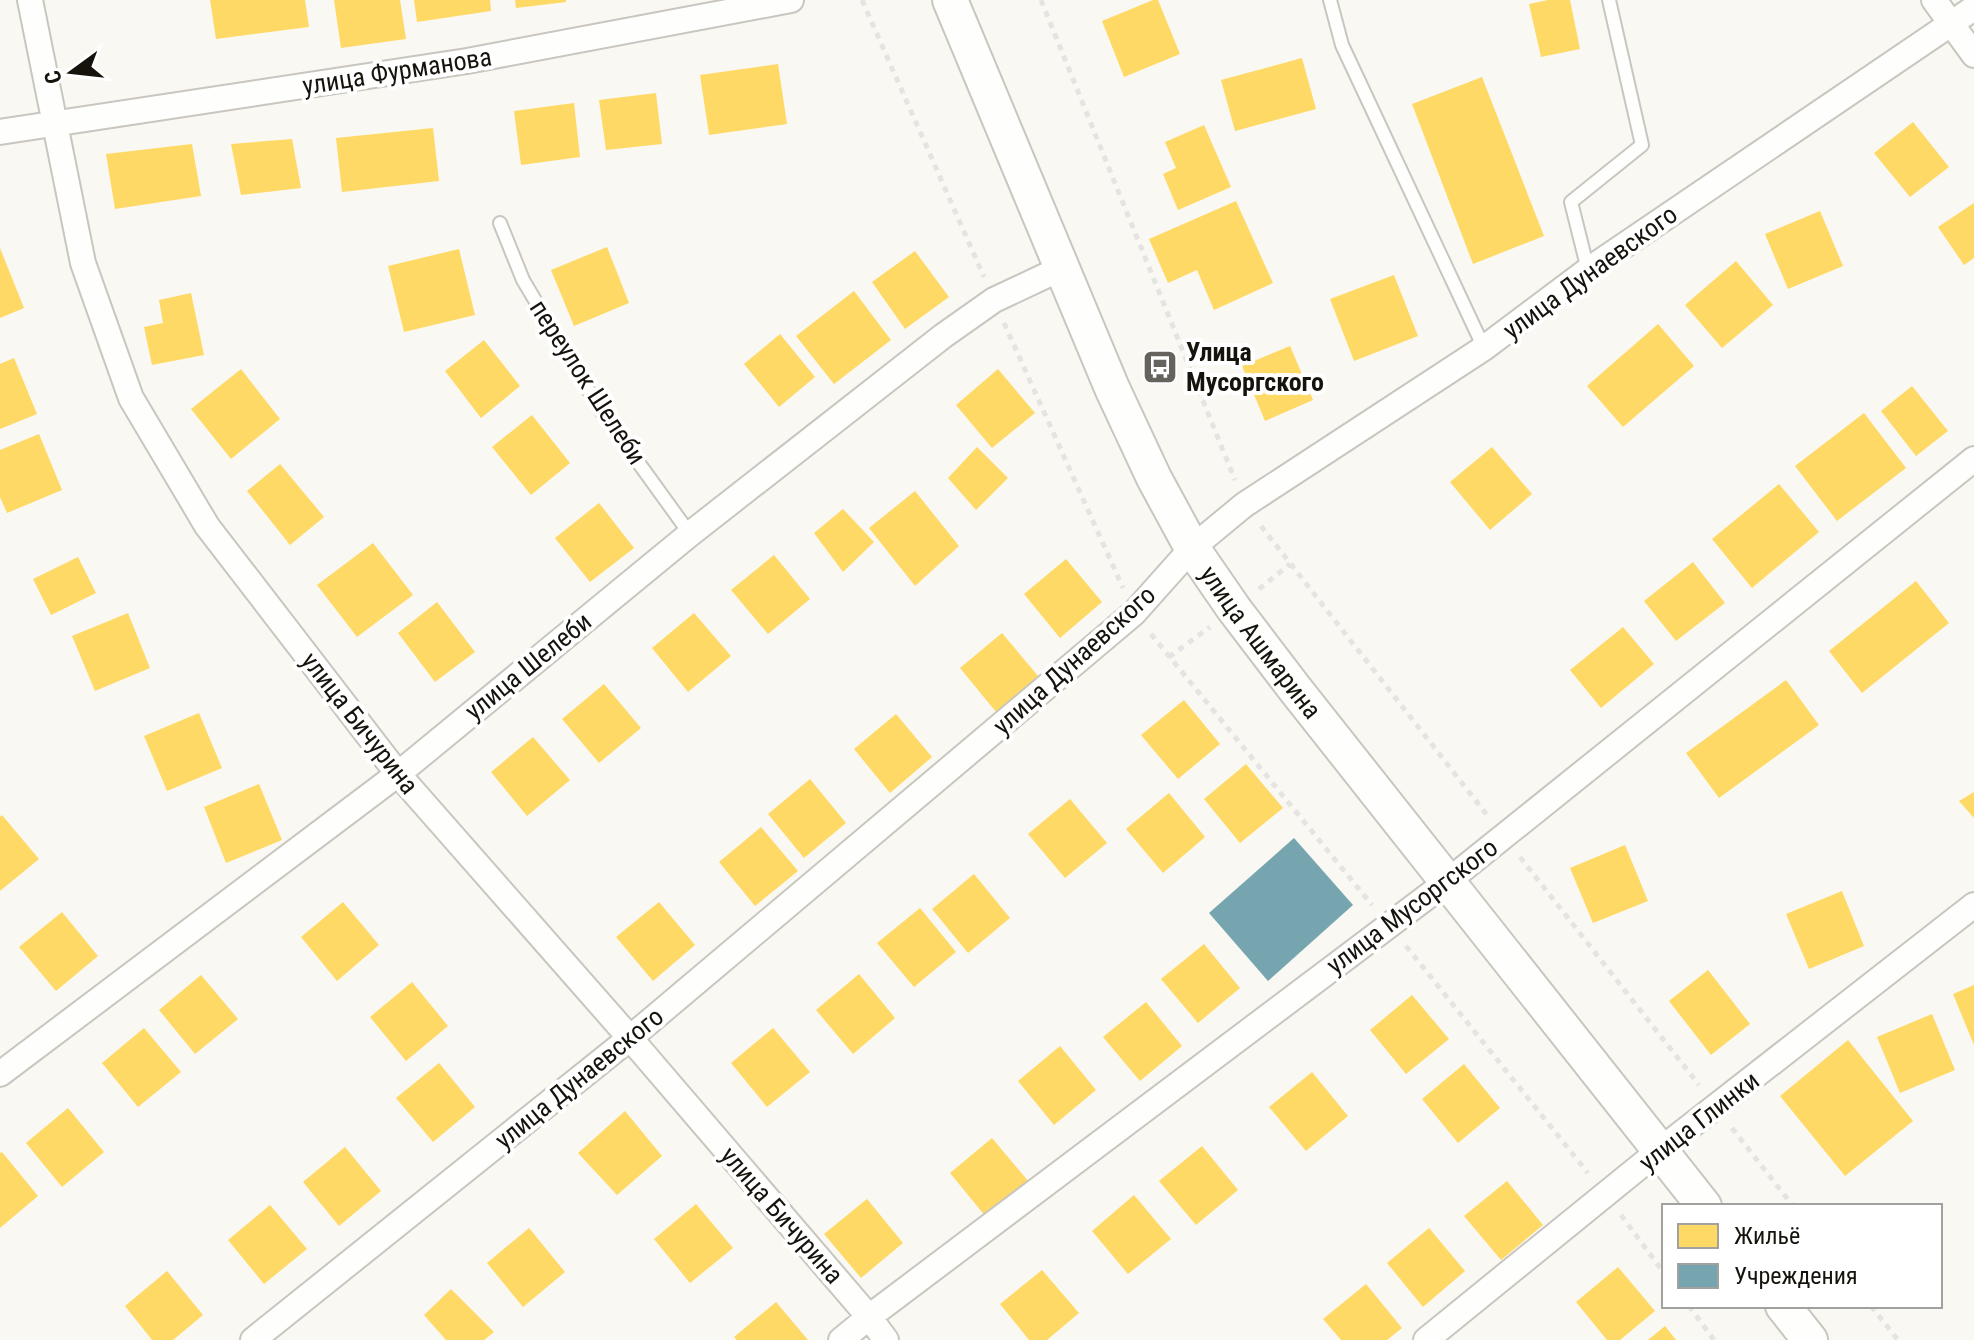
<svg xmlns="http://www.w3.org/2000/svg" width="1974" height="1340" viewBox="0 0 1974 1340" font-family="'Roboto Condensed',sans-serif">
<style>
.homes{fill:#ffd966}
.public{fill:#76a5af}
.lines{fill:none;stroke-linecap:round;stroke-linejoin:round}
.lane-casing{stroke:#c8c6bf;stroke-width:16}
.street-casing{stroke:#c8c6bf;stroke-width:28}
.secondary-casing{stroke:#c8c6bf;stroke-width:38}
.path{stroke:#e4e4e2;stroke-width:5;stroke-dasharray:6 6;stroke-linecap:butt}
.lane{stroke:#fefefd;stroke-width:12}
.street{stroke:#fefefd;stroke-width:24}
.secondary{stroke:#fefefd;stroke-width:34}
.labels{text-anchor:middle;stroke-width:8;stroke-linejoin:round;paint-order:stroke}
.street-label{font-size:26px;fill:#15130c;stroke:#fff}
.poi-label{font-size:26px;font-weight:bold;fill:#15130c;stroke:#fff;text-anchor:start}
</style>
<rect width="100%" height="100%" fill="#faf8f2"/>
<!-- homes -->
<path class="homes" d="M210,0H305L309,27L216,39Z
M334,0H400L406,39L341,48Z
M414,0H490L491,11L417,22Z
M515,0H566V2L516,8Z
M1153,0H1158L1180,54L1124,77L1102,21Z
M1548,0H1570L1580,49L1541,57L1529,4Z
M1302,58L1316,109L1235,131L1221,80Z
M778,64L787,124L709,135L700,75Z
M1482,77L1544,236L1473,264L1412,104Z
M656,93L662,144L606,150L599,100Z
M574,103L580,157L521,165L514,111Z
M1913,122L1949,167L1910,197L1874,153Z
M1204,125L1231,187L1178,210L1163,174L1176,168L1165,142Z
M433,128L439,181L342,192L336,138Z
M292,139L301,188L241,195L231,144Z
M192,144L201,196L115,209L106,154Z
M1236,201L1273,283L1214,310L1197,270L1168,283L1149,239Z
M1974,203V258L1964,265L1938,227Z
M1820,211L1843,266L1788,289L1765,234Z
M607,247L629,303L574,326L551,270Z
M0,248L24,308L0,318Z
M459,249L475,315L404,332L388,266Z
M915,251L949,297L905,329L872,282Z
M1736,261L1773,305L1722,348L1685,305Z
M1394,275L1418,336L1354,361L1330,299Z
M854,291L891,340L834,384L796,336Z
M191,293L204,355L152,365L144,327L163,323L159,300Z
M1658,324L1694,366L1623,427L1587,386Z
M780,334L815,377L779,407L744,364Z
M484,340L520,386L481,418L445,371Z
M1290,346L1313,400L1265,421L1242,366Z
M14,358L37,414L0,429V364Z
M241,369L280,419L231,459L191,409Z
M998,369L1035,413L992,448L956,405Z
M1912,386L1948,431L1916,456L1881,411Z
M1864,413L1906,468L1837,521L1795,466Z
M532,415L570,463L531,495L492,447Z
M39,434L62,490L7,513L0,497V450Z
M977,447L1008,478L976,510L948,478Z
M1492,447L1532,494L1490,530L1450,482Z
M280,464L324,517L290,545L247,491Z
M1779,484L1819,532L1752,588L1712,539Z
M915,491L959,546L915,586L869,528Z
M599,503L634,548L590,582L555,538Z
M843,509L874,542L843,572L814,533Z
M373,543L413,595L357,637L317,585Z
M774,555L810,599L768,634L731,590Z
M78,557L96,593L51,615L33,579Z
M1066,559L1102,602L1060,638L1024,594Z
M1693,562L1725,603L1676,641L1644,601Z
M1916,581L1949,623L1862,693L1829,651Z
M437,602L475,652L435,682L398,633Z
M128,613L150,668L95,691L72,636Z
M694,613L731,656L688,692L652,648Z
M1623,627L1654,664L1601,708L1570,670Z
M1002,633L1039,677L996,712L960,668Z
M1786,680L1819,725L1719,798L1686,753Z
M604,684L641,728L599,763L562,719Z
M1184,700L1220,744L1178,779L1141,735Z
M199,713L222,768L167,791L144,736Z
M896,714L932,757L890,793L854,749Z
M533,737L570,780L527,816L491,772Z
M1246,764L1283,808L1240,843L1204,799Z
M810,779L846,823L804,858L768,814Z
M259,784L282,840L226,863L204,807Z
M1974,792V818L1959,801Z
M1169,793L1205,837L1163,873L1126,829Z
M1070,799L1107,843L1065,878L1028,834Z
M2,815L39,859L0,891V817Z
M761,827L798,871L755,906L719,862Z
M1625,845L1648,901L1593,923L1570,868Z
M974,874L1010,918L968,953L932,909Z
M1842,891L1864,946L1809,969L1786,914Z
M343,902L379,945L337,981L301,937Z
M659,902L695,945L653,981L616,937Z
M920,908L956,952L914,987L877,943Z
M62,912L98,956L56,991L19,947Z
M1204,944L1240,988L1198,1023L1161,979Z
M1708,970L1750,1024L1711,1055L1669,1001Z
M859,974L895,1018L853,1054L816,1010Z
M201,975L238,1019L195,1054L159,1010Z
M412,982L448,1026L406,1061L370,1017Z
M1974,985V1045L1953,994Z
M1412,995L1449,1039L1406,1074L1370,1030Z
M1146,1002L1182,1046L1140,1081L1103,1037Z
M1932,1014L1955,1070L1900,1093L1877,1037Z
M144,1028L181,1072L138,1107L102,1063Z
M773,1028L810,1072L767,1107L731,1063Z
M1848,1040L1913,1121L1845,1176L1780,1096Z
M1060,1046L1096,1090L1054,1125L1018,1081Z
M439,1063L475,1107L433,1142L396,1098Z
M1464,1064L1500,1108L1458,1143L1422,1099Z
M1312,1072L1348,1116L1306,1151L1269,1107Z
M68,1108L104,1152L62,1187L26,1143Z
M625,1111L662,1156L617,1195L578,1153Z
M992,1138L1029,1182L986,1217L950,1173Z
M1202,1146L1238,1190L1196,1225L1159,1181Z
M345,1147L381,1191L339,1226L303,1182Z
M2,1152L38,1196L0,1228V1153Z
M1507,1181L1543,1225L1501,1260L1464,1216Z
M1134,1195L1171,1239L1128,1274L1092,1231Z
M867,1199L903,1243L861,1278L824,1234Z
M696,1204L733,1248L690,1283L654,1239Z
M270,1205L307,1249L264,1284L228,1240Z
M529,1228L565,1272L523,1307L487,1263Z
M1429,1228L1465,1271L1423,1307L1387,1263Z
M1618,1267L1655,1311L1620,1340H1607L1576,1302Z
M1042,1270L1079,1313L1047,1340H1029L1000,1304Z
M167,1271L203,1315L173,1340H152L125,1306Z
M1366,1284L1402,1328L1387,1340H1341L1323,1319Z
M451,1289L494,1332L484,1340H446L424,1315Z
M776,1302L808,1340H737L734,1337Z
M1665,1326L1676,1340H1648Z"/>
<!-- public -->
<path class="public" d="M1294,838L1353,905L1268,981L1209,913Z"/>
<g class="lines">
<!-- lane casing -->
<g class="lane-casing">
<path id="lane" d="M1330,0L1342,45L1484,348
M500,223L523,280L599,408L690,534
M1588,270L1571,202L1642,145L1609,0"/>
</g>
<!-- street casing -->
<g class="street-casing">
<path id="street" d="M30,0L83,263L131,398L207,526L398,774L630,1038L869,1317L886,1340
M1934,0L1974,55
M0,132L467,61L791,0
M0,1074L398,774L690,534L943,336L994,300L1062,268
M253,1340L630,1038L1134,613L1192,548L1244,505L1484,348L1588,270L1974,8
M841,1340L869,1317L1448,881L1974,459
M1426,1340L1660,1150L1974,905"/>
</g>
<!-- secondary casing -->
<g class="secondary-casing">
<g id="secondary">
<path id="s1" d="M950,0L1112,388L1154,478L1192,548L1234,609L1295,689L1704,1206"/>
<path d="M1783,1306L1810,1340"/>
</g>
</g>
<!-- path -->
<path class="path" d="M862,0L984,277
M1041,0L1235,480
M1004,323L1123,588
M1261,526L1487,815
M1259,589L1290,564
M1151,634L1372,905
M1169,657L1210,627
M1520,857L1699,1085
M1406,946L1588,1173
M1732,1128L1793,1206
M1621,1215L1664,1273
M1689,1306L1714,1340
M1871,1306L1898,1340"/>
<!-- lane -->
<use href="#lane" class="lane"/>
<!-- street -->
<use href="#street" class="street"/>
<!-- secondary -->
<use href="#secondary" class="secondary"/>
</g>
<!-- icons -->
<defs>
<g id="bus-square" transform="scale(1.8)"><rect x="-9" y="-9" width="18" height="18" rx="4" fill="#65635c" stroke="#fff"/><path d="M-5-6H5V4H4V6H2V4H-2V6H-4V4H-5ZM-3.5-4V0h7V-4ZM-3.5 1.2v1.5H-2V1.2ZM2 1.2v1.5H3.5V1.2Z" fill="#fff"/></g>
</defs>
<g fill-rule="evenodd">
<use href="#bus-square" x="1160" y="367"/>
</g>
<g class="labels">
<!-- street labels -->
<g class="street-label">
<text transform="translate(397 71) rotate(-9)" y="9">улица Фурманова</text>
<text transform="translate(1590 272) rotate(-36)" y="9">улица Дунаевского</text>
<text transform="translate(588 382) rotate(57)" y="9">переулок Шелеби</text>
<text dy="9" stroke="none"><textPath href="#s1" startOffset="716">улица Ашмарина</textPath></text>
<text transform="translate(1074 660) rotate(-42)" y="9">улица Дунаевского</text>
<text transform="translate(528 666) rotate(-39)" y="9">улица Шелеби</text>
<text transform="translate(360 723) rotate(52)" y="9">улица Бичурина</text>
<text transform="translate(1412 906) rotate(-37)" y="9">улица Мусоргского</text>
<text transform="translate(579 1078) rotate(-39)" y="9">улица Дунаевского</text>
<text transform="translate(1699 1121) rotate(-38)" y="9">улица Глинки</text>
<text transform="translate(782 1215) rotate(49)" y="9">улица Бичурина</text>
</g>
<!-- poi labels -->
<g class="poi-label">
<text x="1186" y="361">Улица<tspan x="1186" dy="30">Мусоргского</tspan></text>
</g>
</g>
<!-- legend -->
<rect x="1662" y="1204" width="280" height="104" fill="#ffffff" stroke="#a1a19e" stroke-width="2"/>
<rect x="1678" y="1224" width="40" height="24" fill="#ffd966" stroke="#a1a19e" stroke-width="2"/>
<text x="1734" y="1244" font-size="24" fill="#15130c">Жильё</text>
<rect x="1678" y="1264" width="40" height="24" fill="#76a5af" stroke="#a1a19e" stroke-width="2"/>
<text x="1734" y="1284" font-size="24" fill="#15130c">Учреждения</text>
<!-- north arrow -->
<g transform="translate(72 72) rotate(255)" stroke="#ffffff" stroke-width="6" paint-order="stroke">
<path d="M0-6L14 30L0 20L-14 30Z" fill="#15130c"/>
<text y="-12" font-size="22" font-weight="bold" text-anchor="middle" fill="#15130c">С</text>
</g>
</svg>
